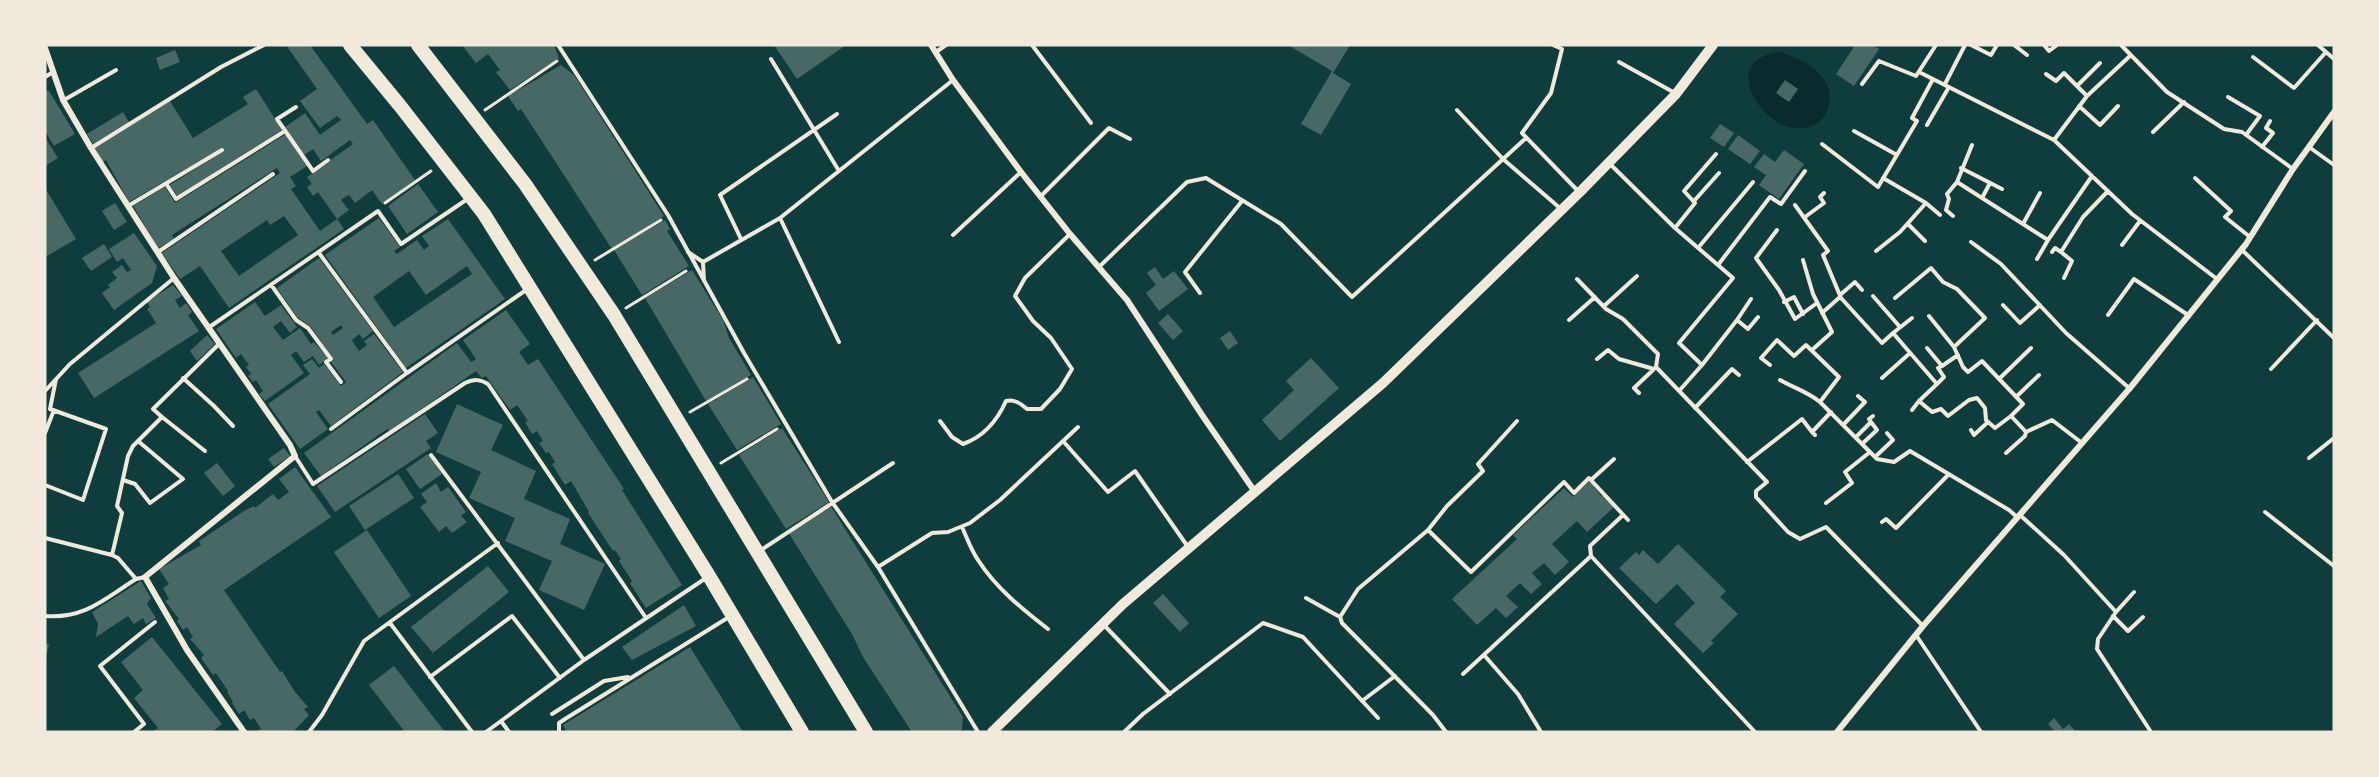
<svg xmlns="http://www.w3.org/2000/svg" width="2379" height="777" viewBox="0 0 2379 777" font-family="'Work Sans',sans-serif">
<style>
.water{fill:#0a2a2b;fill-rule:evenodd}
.building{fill:#486865;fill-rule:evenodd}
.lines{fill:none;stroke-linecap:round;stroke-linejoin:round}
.path{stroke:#f1e9da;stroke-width:3}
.service{stroke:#f1e9da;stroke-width:4}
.minor{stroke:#f1e9da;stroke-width:6}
.tertiary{stroke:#f1e9da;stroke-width:10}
.primary{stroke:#f1e9da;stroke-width:14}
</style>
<rect width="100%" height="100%" fill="#0f3d3e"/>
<!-- water -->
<path class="water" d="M1780,52C1795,57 1813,64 1823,78C1836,95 1830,121 1809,127C1768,141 1713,59 1780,52ZM1785,80L1798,89L1789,102L1777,93Z"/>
<!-- building -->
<path class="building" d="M286,45H310L367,124L373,120L415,180L382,204L372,190L355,203L349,195L345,197L341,200L349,210L337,219L344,229L229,308L200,266L180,279L162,253L280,173L277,168L172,235L174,239L158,248L133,206L165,187L175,203L286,134L307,166L290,177L296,186L291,189L320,231L337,219L318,192L313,196L307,187L312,184L307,177L353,144L350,140L321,161L313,149L304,155L285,127L305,113L320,135L341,120L337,116L320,128L300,101L317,89ZM284,216L298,235L239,276L221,251L267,220L270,225Z
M462,45H554L559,58L510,90L496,72L500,70L488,54L476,63Z
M774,45H846L797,79Z
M1288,45H1350L1333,73L1351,84L1321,135L1301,124L1332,71Z
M1855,45H1872L1879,49L1854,86L1836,74Z
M175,50L180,62L160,70L156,58Z
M561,65L574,75L664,216L612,249L521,109L518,111L508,96Z
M1785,80L1798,89L1789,102L1776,93Z
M256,89L282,130L177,196L170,185L224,151L222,148L129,202L106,160L103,162L94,147L170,101L193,138L248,104L243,97Z
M45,90L49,91L75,134L54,146L45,131Z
M123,112L129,122L93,144L87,134Z
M1720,124L1734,133L1724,147L1710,138Z
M1738,135L1760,151L1750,164L1728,149Z
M45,137L58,158L45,166Z
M1784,150L1804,164L1779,199L1759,185L1766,175L1754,167L1764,154L1775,162Z
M418,184L438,212L407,234L388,206Z
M45,188L76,239L47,256L45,252Z
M115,203L127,222L114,230L102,211Z
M379,218L400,247L394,251L397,254L417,240L424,250L426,248L429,246L422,236L448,219L505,299L406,368L325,255ZM467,266L472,274L394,327L373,297L409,271L426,295Z
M665,220L670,229L667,231L689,266L642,295L614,250Z
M134,233L157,266L152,283L114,310L102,293L110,287L108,285L117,278L112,272L122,265L127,272L131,270L123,258L117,262L109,249Z
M104,244L112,257L91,271L82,258Z
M319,258L373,331L363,339L359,334L352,340L355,345L359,351L367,345L364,341L374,334L403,372L331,426L319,410L316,412L328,429L300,449L268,404L310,374L303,365L312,359L319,368L324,364L341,386L346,382L331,362L334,360L310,326L297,317L277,288ZM341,325L343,328L333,335L331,332Z
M1155,267L1163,279L1174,271L1188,289L1159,311L1146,293L1156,285L1147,273Z
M692,270L723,320L729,338L751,375L706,401L645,298Z
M173,285L182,296L175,300L180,308L186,303L192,312L188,315L199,331L94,398L78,373L156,323L147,309L150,307L147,302Z
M255,302L265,316L281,305L297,327L290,333L281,321L273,327L283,340L300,328L311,344L314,342L328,358L319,365L313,356L304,362L296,351L291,355L304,373L265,401L259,394L263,391L256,380L253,382L248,376L251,374L246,367L249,365L241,354L236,358L216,329Z
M506,310L530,344L519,352L528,365L538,359L624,489L622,490L682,585L646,608L630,583L632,581L619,561L621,559L615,550L613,551L588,513L589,512L577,491L571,481L565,485L552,464L555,462L549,452L546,453L539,443L543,441L537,431L532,434L525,422L528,421L517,405L510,410L486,376L482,378L476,371L390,431L387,429L321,476L304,453L457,343L471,362L476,359L463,340Z
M1168,314L1183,331L1173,340L1158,323Z
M1230,331L1238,343L1228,350L1220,338Z
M207,335L215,344L197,361L190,351Z
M1311,358L1339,388L1280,441L1262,420L1294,390L1286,381Z
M753,377L781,424L737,450L708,404Z
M457,404L503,425L491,450L536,471L524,499L570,519L560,544L605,564L584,610L539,590L552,561L505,541L515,518L469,498L481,472L436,452Z
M425,414L438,433L426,441L431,448L335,512L317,486Z
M782,428L829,502L786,529L739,455Z
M284,448L290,456L274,467L268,459Z
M428,454L442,474L420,489L406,469Z
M217,463L235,486L223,496L204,473Z
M295,467L331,517L224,590L280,672L282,671L295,692L308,707L304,709L309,715L293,732H255L261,729L254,718L250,720L244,710L239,714L232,703L233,702L227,692L228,691L216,673L213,675L201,658L204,655L190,639L193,637L187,627L183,630L177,621L179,619L165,601L169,599L163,588L169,584L159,569L201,545L199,541L244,511L254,506L255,508L273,494L278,500L289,492L279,479Z
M398,474L414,498L365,530L349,506Z
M1590,481L1601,496L1602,495L1614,507L1587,532L1577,521L1552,544L1569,562L1555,575L1544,563L1532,573L1542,584L1531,594L1520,583L1506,596L1518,607L1506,618L1496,608L1477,625L1452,599L1517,539L1513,535L1564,488L1573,497Z
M436,483L441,492L448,487L466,512L461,516L467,522L452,533L446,526L439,532L420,507L427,502L421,494Z
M830,505L963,717L962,729L959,732H912L863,657L852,634L788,532Z
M367,530L411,596L379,618L334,552Z
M1678,544L1726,591L1720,597L1738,614L1711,641L1714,643L1703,653L1674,624L1695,603L1677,584L1656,604L1619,568L1636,552L1639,555L1643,550L1658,564Z
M488,566L509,592L433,653L411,627Z
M141,581L151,598L147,604L156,618L146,624L143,618L134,624L128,616L96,637L98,624L92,612Z
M1163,594L1189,623L1180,632L1153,603Z
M684,605L696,626L632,660L622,647Z
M152,637L222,724L212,732H152L158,728L134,698L143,690L121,662Z
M45,643L49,644L46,658H45Z
M690,647L743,732H567L563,725Z
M394,666L445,732H405L369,685Z
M2054,718L2063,729L2069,724L2076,732H2055L2048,724Z"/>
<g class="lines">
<!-- path -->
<path class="path" d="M485,110L557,61
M385,203L431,171
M595,260L661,220
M626,308L686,271
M690,412L747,379
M721,463L777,429"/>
<!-- service -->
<path class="service" d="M558,45L668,215L744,353L832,502L878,567L978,732
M1032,45L1091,123
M1553,45L1562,49L1551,93L1522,133L1579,192
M1971,45L1991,55L1997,45
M2014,45L2027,55
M2044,45L2049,51L2057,45
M2121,45L2167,92L2224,129L2242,132L2293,169
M2318,45L2334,59
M936,52L946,45
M2253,57L2294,88L2326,52
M771,59L839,171
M1619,62L1675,93
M1919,72L2054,140L2132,214L2217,279
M2046,74L2056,81L2064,73L2087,96
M45,77L53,72
M1862,84L1879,61L1916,76L1936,45
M1945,84L1965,45
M2077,86L2100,63
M2228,97L2260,116L2246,135
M64,100L116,70
M2079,106L2100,125L2118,106
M296,107L277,119L313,171L328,160
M1457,110L1503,159L1561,209
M1927,125L1949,87
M1854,131L1897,155
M2153,132L2184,102
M2054,140L2087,96L2131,55
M1822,144L1878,187L1917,121L1912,118L1933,79
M1972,145L1957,182L2048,240L2092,176
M2262,147L2273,133L2266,128L2270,121
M2309,147L2334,165
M91,148L221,67L264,45
M1609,163L1675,228L1733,278L1679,343L1702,365L1679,391
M1961,168L2002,189
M1883,178L1926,203L1940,215
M2195,178L2231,211L2225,217L2250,237
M167,185L176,199L285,131
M1040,197L1109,128L1130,139
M1982,198L1990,183
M1694,201L1719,173
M1795,205L1828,251L1823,255L1841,298L1882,343L1893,333L1937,384L1919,401L1932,412L1941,409L1948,416L1969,400L1977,398L1985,408L1986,420L1995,428L2011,416L2026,432L2052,420L2082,443
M128,206L222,150
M1953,216L1946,210L1949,199L1947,194L1957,182
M1805,217L1824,203L1820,197L1824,193
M780,218L839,342
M1908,224L1925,241
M2023,224L2040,193
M1675,228L1695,203L1684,191L1716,154
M1777,230L1756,258L1779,290L1795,319L1817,303
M953,235L1021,172
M741,239L720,195L837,114
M1971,242L2001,264L2066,333L2129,388
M2122,245L2140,221
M1698,248L1753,182
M2242,250L2334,338
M1876,251L1900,232L1926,203
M158,252L273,174
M688,252L703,262L704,281
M2052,252L2055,248L2061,252L2083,217L2108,191
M2061,252L2072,261L2064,278
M319,253L407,373
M2037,259L2048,240
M1803,260L1813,294L1832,332L1812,350
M703,262L780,218L953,80
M1718,265L1770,197L1781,204L1805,171
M1099,267L1187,182L1206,178L1281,224L1352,297L1526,138
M1577,279L1606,309L1623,319L1658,354L1656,367L1767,482L1756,491V497L1788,532L1800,539L1826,527L1923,626
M272,286L296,320L308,328L331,359L326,362L341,382
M1200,293L1185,272L1242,201
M1840,295L1855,282L1862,290
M1873,296L1900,327
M1895,298L1931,268L1943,282L1957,289L1985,318L1954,347
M1784,302L1794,297L1803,314
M2003,305L2020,323L2040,305
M1604,306L1637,276
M1822,313L1840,297
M2108,315L2134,279L2188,315
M1929,316L1954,347L1963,367L1968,372L1982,361L2023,404L2011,416
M1569,320L1595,297
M1737,320L1751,299
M208,328L378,211L401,244L469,198
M1893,333L1912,318
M1927,348L1942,366L1958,355
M1597,359L1608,350L1619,359L1654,369
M1702,365L1737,320L1748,329L1758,317
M1770,365L1761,358L1777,340L1794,356L1806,345L1839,377L1820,402L1877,459L1894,462L1910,451L2009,510L2017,517
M2271,369L2317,320
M183,378L214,406L233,426
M1882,378L1910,353
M1999,379L2031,348
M1780,380C1794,388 1808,392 1820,402
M1937,384L1944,377L1938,368L1942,366
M45,391L70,364L174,278
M1639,393L1634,388L1653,370
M2016,397L2039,375
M1695,408L1732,369L1739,375
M1912,410L1919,401
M162,417L205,451
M940,421L952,437L963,444C983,437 997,421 1006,401C1014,399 1020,403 1027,409H1041L1060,389L1072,369L1051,338L1033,321L1015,296L1025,278L1070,234
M1843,425L1865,402L1858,396
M331,429L407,373L526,290
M1971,430L1974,435L1988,422
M45,433L54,410
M1815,435L1812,432L1831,412
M1856,437L1871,422L1869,419L1873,416
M1063,441L1108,492L1135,471L1188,547
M1862,444L1877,430L1871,422
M2006,453L2025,436L2026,432
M431,455L584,660
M295,456L313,484L465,383C474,379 480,379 488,384L646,618
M1875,457L1893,440L1887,433
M2309,458L2334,438
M1747,462L1802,419L1812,432
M123,480L135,484L150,503L183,479L138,441
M1591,480L1614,459
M45,485L83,500L106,429L50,409L56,379
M1826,503L1852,483L1845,472L1870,452
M2265,512L2334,566
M1623,515L1590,546L1591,556L1755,732
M2020,515L2064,555L2116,612L2098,639L2097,649L2151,732
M1882,522L1886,519L1896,528L1949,474
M962,527C967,538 971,550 978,560C996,588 1022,609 1048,629
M1428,530L1471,572L1564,482L1574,493L1589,478L1628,520
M45,538L112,555
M761,550L893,463
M878,567L932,533L948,532L970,523L1000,500L1078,427
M136,579L118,558L112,555L122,513L117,506L128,456L133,446L162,417L153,409L219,344
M1306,598L1340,617
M2116,612L2134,592
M45,616C85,619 104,599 136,579L145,577
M2113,616L2128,631L2143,617
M1340,617L1358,589L1428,530L1447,506L1483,471L1478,464L1517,421
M1340,617L1342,623L1433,715L1446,732
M390,623L472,732
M1103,624L1170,694
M1916,635L1981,732
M1484,655L1518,694L1541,732
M1463,674L1591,556
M430,677L512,616L560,678
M1362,701L1395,676
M552,714L604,681L628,677
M501,721L509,732
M134,732L144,724L100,666L155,622
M309,732L322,715L364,641L498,543
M486,732L584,660L706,578
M559,732V723L565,719L729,617
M1124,732L1143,714L1263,623L1303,637L1378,718"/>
<!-- minor -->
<path class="minor" d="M931,45L953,80L1021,172L1070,234L1127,300L1202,415L1255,492
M45,48L63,100L91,148L174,278L290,445L295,456L145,577L187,650L244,732
M1837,732L1923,626L2130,388L2246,244L2293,169L2334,112"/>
<!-- tertiary -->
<path class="tertiary" d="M992,732L1123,604L1383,383L1580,192L1676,94L1713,45"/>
<!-- primary -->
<path class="primary" d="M350,45L401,107L484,214L709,576L802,732
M418,45L525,184L614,315L866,732"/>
</g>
<!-- border -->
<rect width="2379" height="777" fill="none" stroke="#f1e9da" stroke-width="93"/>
</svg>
